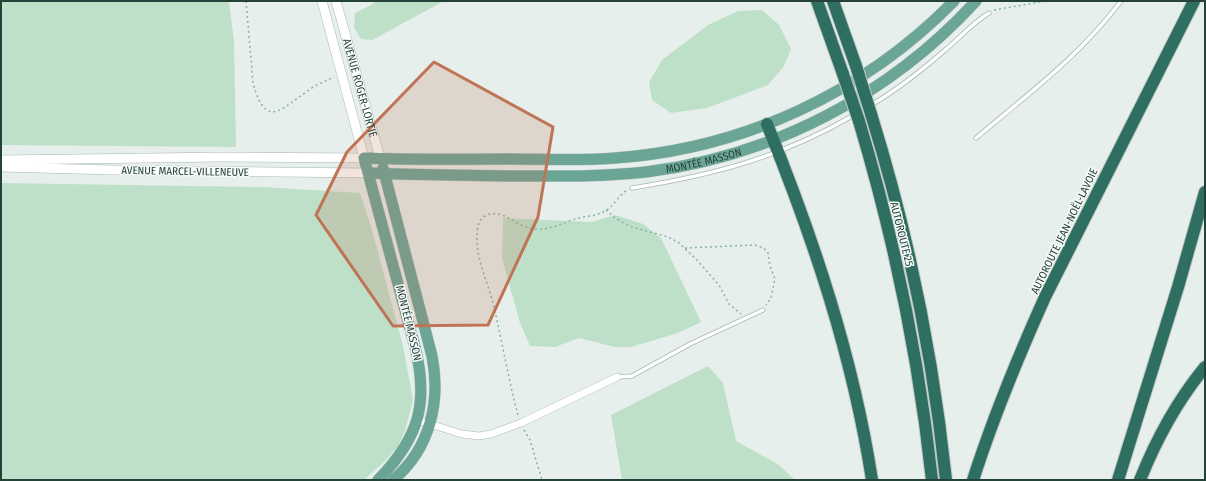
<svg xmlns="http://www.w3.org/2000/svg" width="1206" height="481" viewBox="0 0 1206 481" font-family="'Fira Sans Condensed',sans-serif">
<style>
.green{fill:#bfe0c8}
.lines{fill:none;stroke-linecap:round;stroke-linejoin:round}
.service-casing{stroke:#a8b8b2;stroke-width:5}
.minor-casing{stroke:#a8b8b2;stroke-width:8}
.tertiary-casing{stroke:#a8b8b2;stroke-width:10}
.primary-casing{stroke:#c2cac8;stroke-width:12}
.motorway-casing{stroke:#c2cac8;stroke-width:14}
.path{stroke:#86b3a5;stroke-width:1.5;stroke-dasharray:2 3;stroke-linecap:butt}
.service{stroke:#fff;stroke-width:3.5}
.minor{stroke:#fff;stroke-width:7}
.tertiary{stroke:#fff;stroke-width:9}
.primary{stroke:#6aa596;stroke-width:11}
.motorway{stroke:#2f6f62;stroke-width:12}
.motorway-bridge-casing{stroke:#c2cac8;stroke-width:14;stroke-linecap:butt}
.motorway-bridge{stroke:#2f6f62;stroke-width:12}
.marked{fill:#c07456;fill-opacity:0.2;stroke:#c07456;stroke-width:3;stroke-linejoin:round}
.labels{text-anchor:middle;stroke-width:3;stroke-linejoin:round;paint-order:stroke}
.street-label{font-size:11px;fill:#24423a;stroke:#f7fbf9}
</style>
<rect width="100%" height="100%" fill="#e6efeb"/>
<!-- green -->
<path class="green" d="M1,1H229L234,42L236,147L1,145Z
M375,1H444L372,40L361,39L354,27L355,13L373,4Z
M762,10L779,25L791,49L784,66L768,85L707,108L671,113L652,100L649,82L662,60L708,25L738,11Z
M1,183L263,187L360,193L372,230L403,346L413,400L405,431L398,446L386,460L364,480H1Z
M615,215L643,224L661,238L701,322L678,333L631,347H615L579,338L555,347L530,346L520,323L502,258L503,218L592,222Z
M708,366L723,383L736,441L779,465L795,480H622L611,415Z"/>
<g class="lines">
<!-- service casing -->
<g class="service-casing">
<path id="service" d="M871,105C897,90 921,71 944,51C959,39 972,23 989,13
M976,138C1028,94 1080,56 1121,1
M632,188C714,175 782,157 854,115
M618,377L632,376L690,344L763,310"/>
</g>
<!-- minor casing -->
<g class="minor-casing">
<path id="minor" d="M417,420L462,434L479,436L491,434L521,423L617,377"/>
</g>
<!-- tertiary casing -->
<g class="tertiary-casing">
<g id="tertiary">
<path id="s1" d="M336,1L380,158"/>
<path d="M1,160L223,157L364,158L322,1"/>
<path d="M1,167L113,170L369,173"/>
</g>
</g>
<!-- primary casing -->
<g class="primary-casing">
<g id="primary">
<path d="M383,168L432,356C441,402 430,449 393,480"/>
<path id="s2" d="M369,173C416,175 463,175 511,176C556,176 601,177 646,172C773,156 890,95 976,1"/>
<path d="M378,480C419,438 429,403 415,347L364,158C411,160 459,159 507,159C543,159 579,161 615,158C743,149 864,93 954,1"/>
</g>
</g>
<!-- motorway casing -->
<g class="motorway-casing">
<path id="motorway" d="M817,1L843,74
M833,1L856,66
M871,114C908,233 933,356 946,480
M859,121C894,238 919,359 932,480
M767,124C814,240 853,357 872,480
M973,480C993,418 1018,357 1045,297L1194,1
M1118,480L1178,287L1205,192
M1140,480C1156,440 1177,401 1205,367"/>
</g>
<!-- path -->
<path class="path" d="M246,1L253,83C266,132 283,107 309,90C317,84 326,81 334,77
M994,10L1046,1
M606,210L615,218L629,226L668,237L678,242L697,260L719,285L729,304L741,314
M685,248L755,245L764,248L768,253L770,266L775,279L771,298L766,305
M518,415C508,378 502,340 493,303C487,280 476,259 477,235C477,227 479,218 487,215C502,209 516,225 529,228C547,233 563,222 579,218C587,216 596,216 603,212C613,208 618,196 627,190
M524,430L530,440L542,480"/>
<!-- service -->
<use href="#service" class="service"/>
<!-- minor -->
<use href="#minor" class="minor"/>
<!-- tertiary -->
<use href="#tertiary" class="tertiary"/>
<!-- primary -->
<use href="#primary" class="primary"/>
<!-- motorway -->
<use href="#motorway" class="motorway"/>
<!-- motorway-bridge casing -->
<g class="motorway-bridge-casing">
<path id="motorway-bridge" d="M856,66L871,114
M843,74L859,121"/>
</g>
<!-- motorway-bridge -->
<use href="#motorway-bridge" class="motorway-bridge"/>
</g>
<!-- marked area -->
<path class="marked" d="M434,62L553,127L538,217L488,325L393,326L316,215L347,152Z"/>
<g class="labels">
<!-- street labels -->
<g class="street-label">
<text dy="4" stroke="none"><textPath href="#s1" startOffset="90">AVENUE ROGER-LORTIE</textPath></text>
<text dy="4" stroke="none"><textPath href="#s2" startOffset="336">MONTÉE MASSON</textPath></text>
<text transform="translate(185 171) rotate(1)" y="4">AVENUE MARCEL-VILLENEUVE</text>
<text transform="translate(1064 231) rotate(-64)" y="4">AUTOROUTE JEAN-NOËL-LAVOIE</text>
<text transform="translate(902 234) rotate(76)" y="4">AUTOROUTE 25</text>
<text transform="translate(409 323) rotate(76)" y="4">MONTÉE MASSON</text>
</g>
</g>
<!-- border -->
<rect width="1206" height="481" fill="none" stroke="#24423a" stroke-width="4"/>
</svg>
